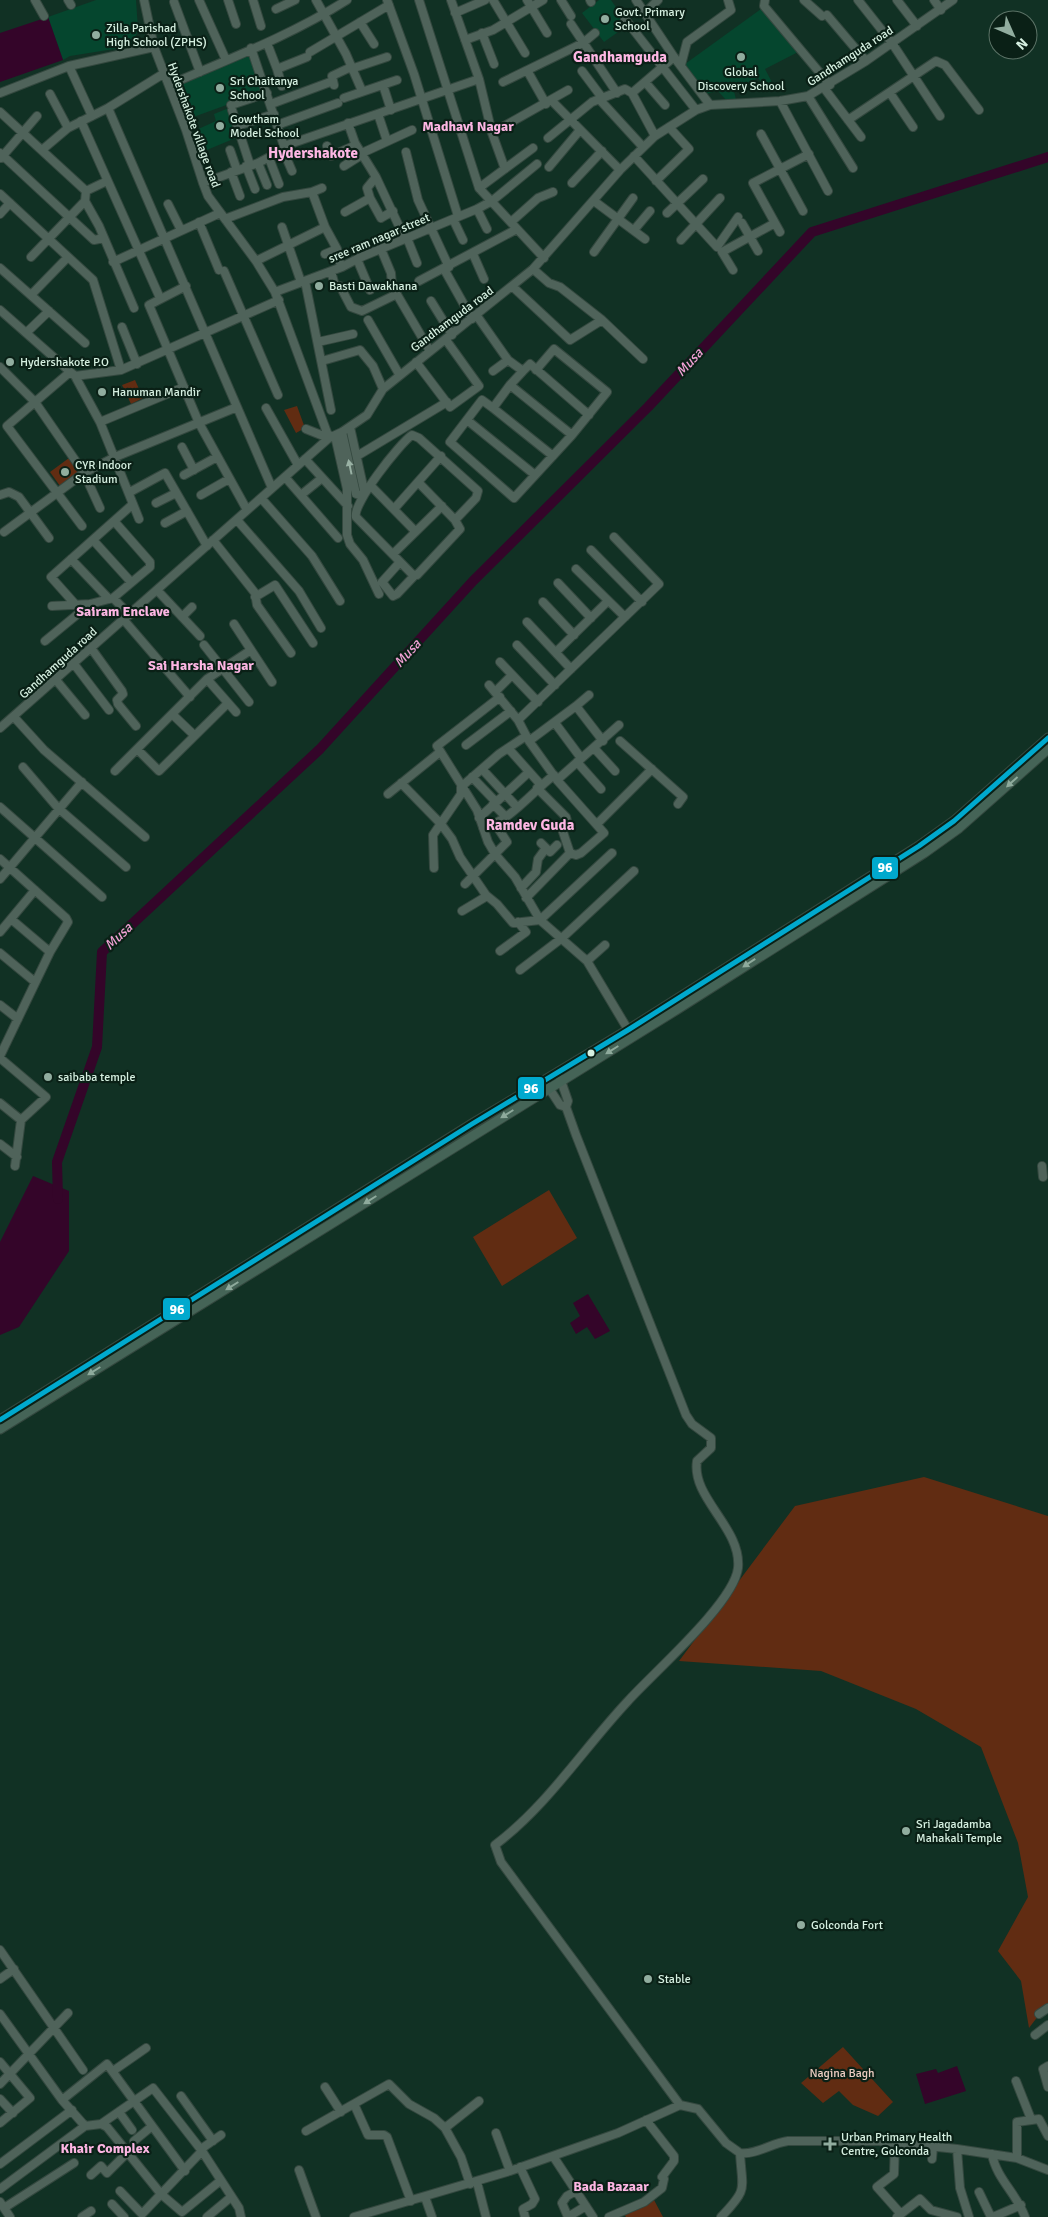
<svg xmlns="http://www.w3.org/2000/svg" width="1048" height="2217" viewBox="0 0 1048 2217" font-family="Signika,sans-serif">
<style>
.built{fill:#05462e}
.green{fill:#612c12}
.water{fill:#340529}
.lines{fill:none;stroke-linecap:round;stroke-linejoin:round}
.river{stroke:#340529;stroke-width:10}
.minor-casing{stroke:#34483f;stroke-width:10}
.major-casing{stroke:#34483f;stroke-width:11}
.minor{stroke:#4f635a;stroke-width:8}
.major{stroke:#456457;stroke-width:9}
.bus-1-casing{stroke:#0a2016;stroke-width:9}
.bus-1{stroke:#00a9ce;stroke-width:5}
.oneway{fill:#99b1a4}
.oneway2{fill:#8eaa9c}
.poi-dot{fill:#91ad9f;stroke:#0a2016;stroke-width:2}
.bus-dot{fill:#d6f0e1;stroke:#0a2016;stroke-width:2}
.labels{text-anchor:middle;stroke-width:4.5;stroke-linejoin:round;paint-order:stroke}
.poi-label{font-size:12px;fill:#d6f0e1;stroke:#0a2016;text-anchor:start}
.street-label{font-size:12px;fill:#d6f0e1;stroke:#0a2016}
.park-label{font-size:12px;fill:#eccdc2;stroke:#0a2016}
.neighbourhood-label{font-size:14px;font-weight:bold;fill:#fdb6e3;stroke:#0a2016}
.water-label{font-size:14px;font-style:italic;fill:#f1a1d5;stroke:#0a2016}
.quarter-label{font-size:15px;font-weight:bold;fill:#fdb6e3;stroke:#0a2016}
.line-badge{stroke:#0a2016;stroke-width:2}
.badge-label{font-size:14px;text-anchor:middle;font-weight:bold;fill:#fff}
</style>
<rect width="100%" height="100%" fill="#113124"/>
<!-- built -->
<path class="built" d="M96,0H136L138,29L133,46L70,56L63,60L48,17Z
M599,0H611L628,25L604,42L582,13Z
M761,9L800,51L765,69L775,88L769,92L758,78L734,91L736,100H726L718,91L706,94L685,64Z
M249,52L262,92L188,119L177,83Z
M229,108L238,137L202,152L194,131L216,121L214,114Z"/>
<!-- green -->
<path class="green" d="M135,380L143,398L131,404L122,385Z
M297,406L305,428L296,433L284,410Z
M69,458L79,471L60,486L50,472Z
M549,1190L577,1238L502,1286L473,1237Z
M924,1477L1048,1516V2003L1029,2028L1021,1981L998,1951L1028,1897L1018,1843L981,1747L916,1709L821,1671L679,1661L795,1506Z
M843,2047L893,2102L878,2116L853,2105L839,2091L823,2103L801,2083Z
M653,2198L663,2217H626L624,2214Z"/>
<!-- water -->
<path class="water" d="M48,17L63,60L0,82V33Z
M33,1176L69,1191V1251L19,1327L0,1335V1242Z
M588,1294L610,1331L595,1339L587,1327L576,1334L570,1323L580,1316L573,1303Z
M957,2066L966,2091L925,2104L916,2074L936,2069L938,2073Z"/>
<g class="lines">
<!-- river -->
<path class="river" d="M58,1199L57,1162L97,1047L102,952L320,749L473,581L648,407L812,232L1048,157"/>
<!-- minor casing -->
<g class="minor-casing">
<path id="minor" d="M35,0L44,16
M68,0L71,5
M144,0L154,47L186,130L203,183L208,196L256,261L275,292L329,438
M199,0L226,60
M228,0L236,24
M253,0L261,26
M316,0L346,54L362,91
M387,0L414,74L458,216
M419,0L479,188L544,258
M451,0L479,79L492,133L505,169
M493,0L525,53
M527,0L547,33
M561,0L571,16
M590,0L591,2
M636,0L674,57
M765,0L764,6L830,85
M804,0L822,16
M858,0L892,43L940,116
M897,0L917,26
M934,0L941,10
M174,2L200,72
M276,9L295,0
M646,12L658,0
M455,13L485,0
M827,15L866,61
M625,19L696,110
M360,22L374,44
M571,24L617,93
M482,33L494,64
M465,40L493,30L543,0
M267,43L277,69
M251,48L284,146L283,150L292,171
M310,52L389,5
M681,65L687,42L731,10L728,0
M69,66L92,116
M351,69L387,57
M582,71L603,99
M528,72L546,104
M503,82L583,43L595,33
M646,83L665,105
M169,85C229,59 292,35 347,0
M334,85L332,76L351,67
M383,85L391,110
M282,86L277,69L307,57
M824,88L861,137
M0,93L69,66L154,47
M632,93L674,57L710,105
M890,93L913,127
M50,94L68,128
M808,96L853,168
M344,98L397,80
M600,100L643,147
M552,101L620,170
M780,101L828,191
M271,104L333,81
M231,105L267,93
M108,108L272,488
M232,110L250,165
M0,112L86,191L85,201L31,257
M378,114L387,141
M848,120L936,61L945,65L979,110
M81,121L160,298
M348,123L355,143L376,177L405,239
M277,125L338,103
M237,126L274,114
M492,133L568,90
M761,134L803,211
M548,138L592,102L625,89L632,93L655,136
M284,146L479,79
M327,146L331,156L356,145
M42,150L68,128L108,108L163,74
M230,150L237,170
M406,152L418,200L449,267
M0,153L94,240L104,238
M362,153L412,130
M634,156L717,247L738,217
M1,158L37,116
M269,158L279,184
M258,163L267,185
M246,166L255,189
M344,166L363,154
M549,167L580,130
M231,172L240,196
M656,181L689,149L669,127
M203,183L258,163L283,150
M572,183L602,151
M479,188L533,148
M86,191L107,181
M312,192L322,188
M0,194L93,280L121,370
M370,198L367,188L376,177
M85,201L99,226L134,308
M594,201L645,239
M168,204L181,230
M477,209L487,229
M345,212L370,198L381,218L393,211
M667,213L703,179
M0,214L10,203
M225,219L283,197L312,192L325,227L337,249L325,254
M453,219L463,240
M199,222L219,270
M511,222L538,198L553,192
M742,223L758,251
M775,223L780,232
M282,227L301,282
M634,230L650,211
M407,238L417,263
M681,240L720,198
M381,249L391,273L392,286L430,351
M334,250L342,267
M594,252L633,198
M473,254L484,279
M357,259L370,290
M256,261L325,227
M113,262L220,213
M0,268L85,343
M444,269L472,319
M533,269L549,283L560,287L602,320L643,359
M733,270L722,252L775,223L753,183L809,154
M224,271L278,395
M331,271L335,286H340L351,307L362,311L397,294
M305,281L331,410
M419,281L517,229
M186,286L149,305L199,423L247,510
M513,287L570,340L602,320
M275,292L342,267L359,258L477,209L492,201L537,164
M31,295L68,257
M431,301L452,335
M0,310L75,376L100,422L139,519
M477,316L508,360L523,371L530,364L589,415
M368,320L399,374
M122,327L137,364
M26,333L49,311
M318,342L353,334
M322,361L360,350L373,366L383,389
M416,362L450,407L479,386L446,340
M0,367L35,402L84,473L100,508
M493,371L508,360
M523,371L510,385L572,435
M70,372L7,426L82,526
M75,376L121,370L279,300
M510,385L493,408L482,400L450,442L514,498L572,435L607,392L554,349L536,370
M266,408L298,465
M493,408L553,456
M467,420L535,475
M100,422L184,387
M306,429L321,435H329
M342,432L356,494L363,496L364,490L350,427
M335,436L347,489V535L350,544L363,560L379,594
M182,447L194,470
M357,456L447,402
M305,459L348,506
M184,475L217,457
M285,477L338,538
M418,482L455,520L460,529L417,575H413L356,517C352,504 400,443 412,435L419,438L478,491L476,498L455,520
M371,486L415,531
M130,492L165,473L207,546
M0,495L9,492L19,497L49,538
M201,495L229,479
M301,495L322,478
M261,498L312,556L340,601
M156,503L176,493
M394,509L441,456
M237,520L299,591L321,628
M165,523L187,511
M4,532L84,473L115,457L237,407
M93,540L131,582
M213,540L255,593L257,605L291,653
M591,550L642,602
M393,554L442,506
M71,559L109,599
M400,562L382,582L393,596L397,594L415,575
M576,569L625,617
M558,583L591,618
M157,590L200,636
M255,597L275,585L313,643
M113,598L130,615
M543,602L574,635
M75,604L51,577L133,504
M52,606L90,604L113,598L150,567V562L114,521
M182,617L192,607
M123,619L190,697
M527,622L571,669
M234,624L272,682
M45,641L90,604
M204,645L249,702
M517,645L555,685
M91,648L122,691L123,694L117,700L118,704L136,726
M556,652L608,601
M500,662L538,702
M74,664L109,710
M207,679L236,712
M56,680L85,715
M489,685L518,720L529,741L557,780L604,833L581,853L576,855L570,853
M495,692L512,675
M500,697L437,746L477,810L488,842L495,854L515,877L540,920L587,961L630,1033
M576,706L589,695
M172,714L194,735
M14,717L44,750L145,837
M518,720L659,584L614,537
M555,723L581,758
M0,728L329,438L342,432L367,415L383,389L533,269L620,170L655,136L696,110L710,105L780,101L808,96L866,61L953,0
M529,741L576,706L603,741
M620,741L683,797L678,804
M466,745L511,711
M508,748L541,785
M594,748L615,771
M137,749L159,771L228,703
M577,762L601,789
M23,767L58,808L126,867
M482,769L517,807
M115,771L207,679L251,650
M472,777L496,802
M557,780L619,725
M401,783L441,824L452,839L460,857L486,895L497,904L513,923L540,920L612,853
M388,794L440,752
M493,804L506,817
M0,807L102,897
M479,818L529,772
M597,824L652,769
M483,828C510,821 531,793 554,775
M541,843L550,852L557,845
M0,859L66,918L68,922L50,952L0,1056
M434,868L433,835L461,794V787L499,754L526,736
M0,879L82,782
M465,884L507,842L496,825
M521,888L536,872L538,859L546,848
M526,898L570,853L562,829L567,821L566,817L537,788
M462,911L487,896
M11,919L50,952
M0,932L35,890
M500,951L526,932L518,922
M0,953L35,982
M587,961L605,945
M520,970L562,938L634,871
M0,1005L18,1019
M0,1058L46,1097L21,1120L15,1166
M558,1072L568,1101L566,1107L576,1135L686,1415L692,1424L711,1438V1448L697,1461C691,1498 742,1528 738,1568C734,1603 653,1673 628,1701C583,1749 548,1805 495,1845L501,1862L680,2105
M547,1085L560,1105L566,1107
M0,1103L21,1120
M0,1144L17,1157
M1042,1166L1043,1177
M0,1950L83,2070
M0,1979L14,1969
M0,2014L62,2100L85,2126
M1039,2014L1048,2008
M1035,2035L1048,2025
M0,2062L30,2098L0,2123
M1048,2066L1043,2069L1048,2087
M113,2071L146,2048
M1016,2081L1031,2119
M0,2084L68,2013
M325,2087L341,2112
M181,2096L213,2141
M0,2099L13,2113
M62,2100L107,2064L185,2171
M354,2104L368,2135H384L387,2137L411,2201
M119,2112L132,2130
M101,2124L107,2127L161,2194L182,2212L220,2181
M445,2128L479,2101
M306,2131L389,2084L409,2104L434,2118L445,2128L461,2157L470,2184
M496,2133L510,2171
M134,2141L151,2127
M895,2142L894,2174L877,2187L901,2214
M201,2149L221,2135
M957,2149L960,2188L969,2217
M992,2154C996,2178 1017,2194 1025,2217
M553,2156L593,2217
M1017,2158V2122L1039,2119L1048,2136
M932,2159L933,2146
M0,2164L72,2110
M520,2167L535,2199L532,2204L523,2209L525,2217
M299,2170L316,2217
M91,2175L101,2166L107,2173L127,2153
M477,2182L486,2217
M0,2189L85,2126L101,2124L153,2088L202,2151L239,2208L241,2217
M120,2191L142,2214L202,2151
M979,2192L991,2217
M425,2197L432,2217
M0,2202L10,2217
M112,2204L124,2217
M4,2208L74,2163
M82,2217L91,2211
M207,2217L231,2197
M354,2217L510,2171L618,2133L680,2105L698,2109L726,2143L740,2153C756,2155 772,2143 788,2141H879L957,2149L1017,2158L1048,2170
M568,2217L562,2203L567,2196L576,2191
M568,2217L586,2206
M609,2217L644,2202L662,2188L664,2179L662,2177L674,2161V2156L646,2120
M721,2217C749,2188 742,2190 740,2153
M897,2217L920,2199L931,2210L957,2217
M993,2217L1021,2205"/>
</g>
<!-- major casing -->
<g class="major-casing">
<path id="major" d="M0,1420L472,1124L628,1030L919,846L954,821L1048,738
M0,1429L676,1010L924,853L959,828L1048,749"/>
</g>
<!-- minor -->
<use href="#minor" class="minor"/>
<!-- major -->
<use href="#major" class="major"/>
<!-- bus-1 casing -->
<g class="bus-1-casing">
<path id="bus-1" d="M0,1420L472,1124L628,1030L919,846L954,821L1048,738"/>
</g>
<!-- bus-1 -->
<use href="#bus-1" class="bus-1"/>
</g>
<!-- one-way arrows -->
<defs><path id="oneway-solid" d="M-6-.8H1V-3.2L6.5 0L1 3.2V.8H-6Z" transform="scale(1.25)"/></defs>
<use class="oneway" href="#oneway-solid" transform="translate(350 467) rotate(-102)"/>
<g class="oneway2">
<use href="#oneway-solid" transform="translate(1012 782) rotate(138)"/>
<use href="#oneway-solid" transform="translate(749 963) rotate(147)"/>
<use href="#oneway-solid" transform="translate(612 1050) rotate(148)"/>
<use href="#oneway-solid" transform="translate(507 1114) rotate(148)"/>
<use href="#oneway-solid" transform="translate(370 1200) rotate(148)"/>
<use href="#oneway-solid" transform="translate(232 1286) rotate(148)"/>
<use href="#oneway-solid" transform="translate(94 1371) rotate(148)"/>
</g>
<!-- markers -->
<g class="poi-dot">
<circle cx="605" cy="19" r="5"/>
<circle cx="96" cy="35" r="5"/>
<circle cx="741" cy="57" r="5"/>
<circle cx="220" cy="88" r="5"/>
<circle cx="220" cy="126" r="5"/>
<circle cx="319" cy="286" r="5"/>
<circle cx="10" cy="362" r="5"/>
<circle cx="102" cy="392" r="5"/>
<circle cx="65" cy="472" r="5"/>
<circle cx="48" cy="1077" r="5"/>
<circle cx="906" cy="1831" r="5"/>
<circle cx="801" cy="1925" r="5"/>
<circle cx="648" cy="1979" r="5"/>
<path d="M827.5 2136.5h5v5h5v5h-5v5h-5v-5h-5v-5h5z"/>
</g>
<circle class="bus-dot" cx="591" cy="1053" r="4.5"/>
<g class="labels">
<!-- poi labels -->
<g class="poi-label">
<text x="615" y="16">Govt. Primary<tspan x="615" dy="14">School</tspan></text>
<text x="106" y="32">Zilla Parishad<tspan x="106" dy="14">High School (ZPHS)</tspan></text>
<text x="741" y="76" text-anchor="middle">Global<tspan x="741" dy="14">Discovery School</tspan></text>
<text x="230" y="85">Sri Chaitanya<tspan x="230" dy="14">School</tspan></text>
<text x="230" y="123">Gowtham<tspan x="230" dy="14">Model School</tspan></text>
<text x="329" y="290">Basti Dawakhana</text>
<text x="20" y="366">Hydershakote P.O</text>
<text x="112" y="396">Hanuman Mandir</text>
<text x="75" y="469">CYR Indoor<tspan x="75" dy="14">Stadium</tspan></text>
<text x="58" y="1081">saibaba temple</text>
<text x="916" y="1828">Sri Jagadamba<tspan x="916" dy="14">Mahakali Temple</tspan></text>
<text x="811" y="1929">Golconda Fort</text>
<text x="658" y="1983">Stable</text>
<text x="841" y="2141">Urban Primary Health<tspan x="841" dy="14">Centre, Golconda</tspan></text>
</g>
<!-- street labels -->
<g class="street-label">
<text transform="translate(850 56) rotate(-33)" y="4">Gandhamguda road</text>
<text transform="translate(194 125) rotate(70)" y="4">Hydershakote village road</text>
<text transform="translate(379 238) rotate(-23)" y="4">sree ram nagar street</text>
<text transform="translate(452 319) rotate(-37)" y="4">Gandhamguda road</text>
<text transform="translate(58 663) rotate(-42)" y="4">Gandhamguda road</text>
</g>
<!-- park labels -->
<g class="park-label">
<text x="842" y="2077">Nagina Bagh</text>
</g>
<!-- neighbourhood labels -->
<g class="neighbourhood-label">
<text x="468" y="131">Madhavi Nagar</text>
<text x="123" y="616">Sairam Enclave</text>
<text x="201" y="670">Sai Harsha Nagar</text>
<text x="105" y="2153">Khair Complex</text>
<text x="611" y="2191">Bada Bazaar</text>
</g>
<!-- water labels -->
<g class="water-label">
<text transform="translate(689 362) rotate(-47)" y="5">Musa</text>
<text transform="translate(407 653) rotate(-48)" y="5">Musa</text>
<text transform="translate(118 936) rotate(-43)" y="5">Musa</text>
</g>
<!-- quarter labels -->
<g class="quarter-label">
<text x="620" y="62">Gandhamguda</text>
<text x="313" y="158">Hydershakote</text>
<text x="530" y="830">Ramdev Guda</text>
</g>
</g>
<g class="line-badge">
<rect x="871" y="856" width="28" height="24" rx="5" fill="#00a9ce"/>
<rect x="517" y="1076" width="28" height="24" rx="5" fill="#00a9ce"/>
<rect x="162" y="1297" width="29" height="24" rx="5" fill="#00a9ce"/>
</g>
<g class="badge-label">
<text x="885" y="872">96</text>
<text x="531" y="1093">96</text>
<text x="177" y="1314">96</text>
</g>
<!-- north arrow -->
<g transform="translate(1013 35) rotate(135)"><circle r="24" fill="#0a2016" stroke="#5c7367"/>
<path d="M0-4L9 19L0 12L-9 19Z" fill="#91ad9f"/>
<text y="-8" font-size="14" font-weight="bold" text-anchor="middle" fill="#d6f0e1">N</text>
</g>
</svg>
